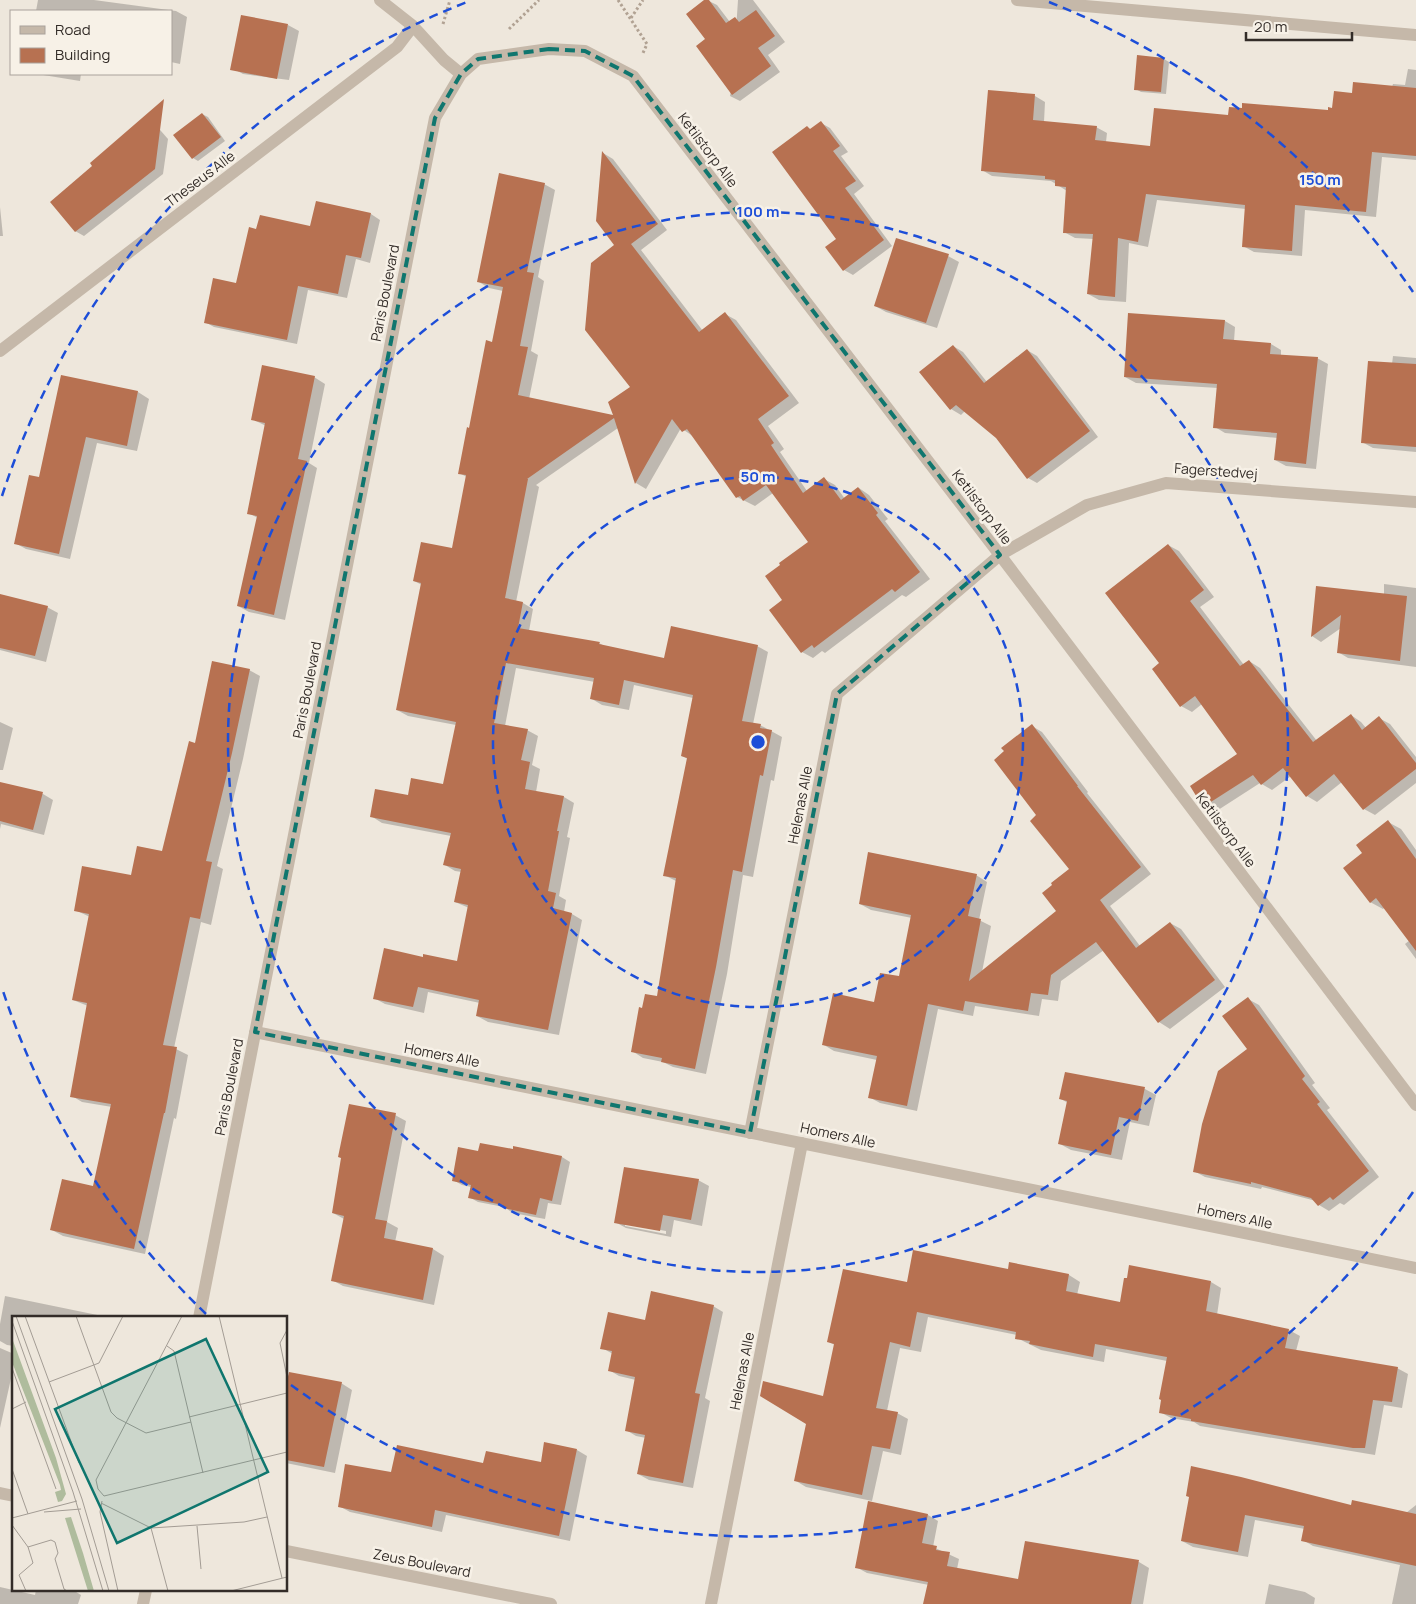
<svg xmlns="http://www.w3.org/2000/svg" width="1416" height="1604" viewBox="0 0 1416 1604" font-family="Manrope,sans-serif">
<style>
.shadow{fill:#0003;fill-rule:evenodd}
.building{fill:#b77151}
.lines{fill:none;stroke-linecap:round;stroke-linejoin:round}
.path{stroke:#b1a293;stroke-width:3;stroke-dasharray:2.5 2.5;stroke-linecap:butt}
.minor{stroke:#c5b8a9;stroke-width:12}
.marked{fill:none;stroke:#0f766e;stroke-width:4;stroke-dasharray:10 6;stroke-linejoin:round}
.ring{fill:none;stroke:#1d4ed8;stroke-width:2.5;stroke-dasharray:9 6}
.labels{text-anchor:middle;stroke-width:5;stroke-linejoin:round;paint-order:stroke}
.street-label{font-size:14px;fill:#332c28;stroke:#f7f1e7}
.inset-road{fill:none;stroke:#a39c94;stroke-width:1}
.view{fill:#0f766e;fill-opacity:0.15;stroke:#0f766e;stroke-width:2.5}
.inset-edge{fill:none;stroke:#332c28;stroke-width:2.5}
.centre{fill:#1d4ed8;stroke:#f7f1e7;stroke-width:2.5}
.ring-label{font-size:15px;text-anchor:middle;font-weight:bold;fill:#1d4ed8;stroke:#f7f1e7;stroke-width:5;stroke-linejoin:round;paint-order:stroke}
</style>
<rect width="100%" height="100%" fill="#eee7dc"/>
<!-- shadow -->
<path class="shadow" d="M38,0H94L176,11L187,17L180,64L171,62V11H36Z
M707,0L717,5L736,30L738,0H753L785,42L768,55L780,72L740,101L730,96L731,91Z
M288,25L299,31L289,80L243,74L232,68Z
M1164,59L1169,62L1166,94L1141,92L1136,89Z
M1408,69L1416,70V160L1382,157L1376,217L1305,210L1302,256L1254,252L1243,246L1246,209L1157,200L1148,247L1129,243L1126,302L1099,300L1088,294L1094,239L1075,238L1064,232L1067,191L1051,181L992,176L982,170L989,91L1035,96L1045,102L1044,122L1096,127L1107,133L1106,142L1151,147L1229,117L1329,111L1353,94L1392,87L1393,84L1405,85Z
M37,74H81L80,81Z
M202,114L208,117L225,141L198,161L193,158L175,135Z
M154,123L168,139L163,174L84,236L75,231Z
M821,123L830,128L848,152L841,156L864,186L854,194L892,246L853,275L844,270L838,239L807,127L811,130Z
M603,153L613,159L667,230L641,250L703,331L725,314L736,320L799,403L768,426L784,449L780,452L807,491L824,479L835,485L845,499L859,488L869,495L888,519L885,521L930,579L906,597L902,595L825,653L822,651L813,658L802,652L784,600L810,542L773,493L755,506L737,497L694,437L681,428L646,489L636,483L618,428L536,485L539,487L516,602L523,603L533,609L529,631L599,643L606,647L665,660L757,646L768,652L753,724L760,725L782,737L774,781L771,780L753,877L743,875L727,974L706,1074L673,1067L663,1062L643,1058L632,1051L643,1010L658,998L676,881L664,875L688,759L682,756L693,698L634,685L629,710L602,705L592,699L595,682L516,668L505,726L527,730L538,736L532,765L540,769L536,792L564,797L574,803L567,837L570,838L559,896L566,900L564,912L572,914L582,920L559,1035L488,1022L477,1016L480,1003L428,992L424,1013L385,1004L374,998L424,958L458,962L469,908L455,902L462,872L455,871L445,865L451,836L382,823L371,816L409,797L444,785L456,725L408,716L397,710L422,585L414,581L453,550L467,477L459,473L493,343L503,291L489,288L479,282L544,184L555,190L538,277L544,281L531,351L538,355L529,399L615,416L631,387L616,246Z
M0,207L3,236H0Z
M371,214L380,220L370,263L356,259L347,298L308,290L297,344L214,327L205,322L237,284L257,230L311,228Z
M948,256L959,262L937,328L886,312L875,306Z
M1129,315L1225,321L1235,327L1234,341L1271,344L1281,350V356L1317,358L1328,364L1316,469L1286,466L1275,460L1278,438L1225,433L1215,427L1218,388L1136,383L1125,377Z
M953,346L963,352L987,382L1027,350L1037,356L1098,437L1037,483L1028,478L997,438L965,411L961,415L951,409L921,372Z
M1393,356L1416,358V452L1373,448L1362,442L1392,364Z
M62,376L138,392L149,399L137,451L97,443L70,559L26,549L15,543L40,478Z
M314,377L325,384L309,463L317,468L285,620L249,612L238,606L258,518L248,513L266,426L252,419Z
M1168,545L1179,551L1214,597L1200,607L1244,665L1249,661L1260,668L1317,741L1351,715L1361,722L1366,728L1379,718L1390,724L1416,757V783L1375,815L1364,809L1342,782L1317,802L1307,796L1291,776L1272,790L1260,783L1215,812L1204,806L1239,754L1202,704L1192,712L1181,706L1161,664Z
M1384,584L1416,588V667L1348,658L1338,652L1341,628L1321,642L1312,636L1317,587L1384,595Z
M0,595L47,607L58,613L46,662L0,650Z
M249,670L260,676L243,759L217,866L223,869L211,925L201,922L174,1048L188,1055L176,1119L174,1118L145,1254L63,1236L52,1230L94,1188L112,1107L82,1102L72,1096L88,1006L73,1000L90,917L75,910L132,877L163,853L196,744Z
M0,722L13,728L3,770H0Z
M1032,726L1042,732L1088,792L1087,793L1151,874L1110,906L1140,946L1170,923L1181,929L1225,987L1170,1029L1159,1022L1104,950L1061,981L1058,1001L1042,999L1039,1016L975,1006L973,1016L938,1009L917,1111L880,1103L869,1097L877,1060L834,1051L824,1045L875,1004L900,978L912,918L871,910L860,904L976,875L987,882L979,920L991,926L982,972L1058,911L1071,869L1038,816Z
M0,783L43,794L53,800L44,835L1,824L0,829Z
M1388,822L1401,829L1416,850V959L1405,944L1410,940L1385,907L1383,909L1370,902L1364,853Z
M1248,999L1259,1005L1315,1083L1312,1085L1330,1108L1327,1110L1379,1177L1344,1205L1340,1203L1329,1211L1319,1205L1316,1201L1262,1187L1261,1189L1205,1177L1194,1171L1249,1050Z
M1066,1073L1145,1089L1156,1095L1149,1126L1130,1122L1122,1160L1071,1150L1060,1144L1068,1103L1061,1099Z
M395,1115L406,1121L387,1222L398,1228L395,1242L433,1249L444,1256L434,1305L343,1286L332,1280L344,1219L333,1213Z
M479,1152L562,1157L570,1162L561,1205L548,1203L545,1219L513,1213L504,1207L478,1202L469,1197L471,1187L462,1185L453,1180Z
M698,1180L709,1186L702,1226L674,1220L671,1237L626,1228L615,1222ZM625,1224L666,1231V1234L625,1226Z
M1010,1264L1069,1275L1080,1282L1077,1295L1121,1303L1211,1282L1221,1288L1217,1315L1289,1330L1300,1336L1296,1351L1397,1368L1408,1374L1402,1408L1384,1405L1375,1455L1200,1426L1194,1422L1171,1418L1160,1412L1167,1361L1106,1349L1104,1362L1041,1350L1017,1338V1335L928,1317L921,1352L900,1348L887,1411L897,1413L908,1419L901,1455L883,1451L872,1501L806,1487L796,1481L824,1397L835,1345L829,1342L908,1284L1009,1270Z
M5,1296L112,1318H14V1346L7,1345L0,1341V1324Z
M713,1306L723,1312L705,1398L710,1401L693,1488L649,1480L638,1474L646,1438L636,1436L626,1430L636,1380L619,1376L609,1370L613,1354L602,1348L646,1321Z
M0,1348L14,1354V1365L0,1428Z
M286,1375L341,1383L352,1390L335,1473L286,1463Z
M577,1450L587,1456L570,1541L446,1515L442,1532L350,1512L339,1506L392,1473L484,1464L542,1463Z
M1191,1498L1352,1507L1406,1513L1416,1505V1604H1392L1400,1565L1313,1546L1303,1540L1305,1529L1255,1520L1248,1557L1193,1547L1182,1541Z
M869,1503L928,1515L938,1521L933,1547L959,1559L957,1569L1019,1580L1139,1562L1149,1568L1143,1604H925L929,1585L867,1573L856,1567Z
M1269,1584L1305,1592L1315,1598L1314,1604H1265Z
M0,1587L35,1595L36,1590H73L81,1595L78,1604H0Z"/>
<!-- building -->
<path class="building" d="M704,0H709L726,23L735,17L739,22L756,10L775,36L758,48L771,66L732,95L696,46L705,39L686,14Z
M241,15L288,24L277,79L230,70Z
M1137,55L1164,58L1161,92L1134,90Z
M1353,82L1416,88V156L1372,152L1366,212L1295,205L1292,251L1242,247L1245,205L1146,194L1138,242L1118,238L1115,297L1087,294L1093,234L1063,233L1066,187L1055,186V180L1045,179V176L981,171L988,90L1035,94L1033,120L1097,126L1095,140L1150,146L1154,108L1228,115L1229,107L1242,108V103L1328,110V107L1332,108L1334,91L1352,93Z
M164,99L155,169L75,232L50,202L92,166L90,163Z
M202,113L221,137L192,159L173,135Z
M821,121L840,146L833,151L856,181L845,188L884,240L843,271L825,247L836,239L772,152L807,126L810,129Z
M602,151L658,224L631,244L699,332L725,312L789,396L758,419L774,443L771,445L803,493L824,477L841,500L858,487L878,513L876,515L920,572L895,592L892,589L814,648L812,645L801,653L769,610L782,600L765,576L780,565L779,563L808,542L766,485L743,501L740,496L736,498L687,429L682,432L672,419L635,484L614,418L527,479H528L505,598L523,602L518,628L600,642L599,644L664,658L671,626L758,645L742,721L761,724L760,728L772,730L763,776L760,775L742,872L733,870L716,967L695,1069L661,1062L662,1058L631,1052L639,1007L642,1008L645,994L657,996L676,878L663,876L687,758L681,756L693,695L624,680L619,705L590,699L594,678L506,663L494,723L528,729L521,760L530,762L525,789L564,796L557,831H559L548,891L556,893L553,908L572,913L548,1030L476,1016L479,1000L418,987L413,1007L373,999L384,948L423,957V954L457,961L468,905L454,902L461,869L443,865L451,833L370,817L375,789L408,795L411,778L443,784L456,722L396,710L421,583L413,581L421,542L452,548L466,475L458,474L467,427L469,428L486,340L492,342L503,287L477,282L499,173L545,183L527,272L534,273L520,346L528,347L518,395L613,415L608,402L630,387L585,330L591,263L614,245L596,221Z
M316,201L371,213L361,258L346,255L338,294L298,286L287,340L204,323L213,278L236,283L249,227L256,229L260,215L310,226Z
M896,238L949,254L926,323L874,306Z
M1128,313L1225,320L1223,339L1271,343L1270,354L1318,357L1306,464L1274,460L1277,433L1213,428L1217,384L1124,377Z
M953,345L984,383L1027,349L1090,431L1027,479L996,438L956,405L950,410L919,372Z
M1368,361L1416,364V447L1361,443Z
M262,365L315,376L298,459L307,461L274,615L237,606L257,516L247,514L265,423L251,420Z
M61,375L138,391L127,446L86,437L59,554L14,544L29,475L39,477Z
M1168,544L1204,590L1190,601L1240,666L1249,660L1313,742L1351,714L1362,730L1379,716L1416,763V769L1363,810L1334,774L1306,797L1283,768L1261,785L1253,775L1203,807L1190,786L1237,754L1195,696L1180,707L1152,669L1159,663L1105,593Z
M1316,586L1407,596L1400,661L1337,653L1341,615L1311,637Z
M0,594L48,606L35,656L0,648Z
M212,661L250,669L232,753L206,861L212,862L200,919L190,917L163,1045L177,1047L165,1113H164L134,1249L50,1230L62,1179L93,1186L111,1104L70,1097L87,1003L72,1000L89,914L74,911L82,866L131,875L137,846L162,851L189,741L195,743Z
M1032,724L1078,786H1077L1141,867L1100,900L1136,948L1170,922L1215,980L1158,1023L1096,942L1051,975L1048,995L1031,993L1028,1011L965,1001L963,1011L928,1004L907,1106L868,1098L877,1056L822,1045L833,993L874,1002L880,973L899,976L911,915L859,904L868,852L977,874L968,916L981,919L969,981L1056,911L1042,893L1052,885L1051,883L1069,869L1030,821L1036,815L994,760L1004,751L1001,748Z
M0,782L43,792L33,830L0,821Z
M1388,820L1416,859V951L1376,898L1370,903L1343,868L1362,853L1356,845Z
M1248,997L1305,1076L1302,1079L1320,1102L1317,1104L1369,1171L1333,1200L1330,1197L1318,1206L1311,1198L1251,1182V1184L1193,1172L1202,1124L1218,1071L1247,1049L1222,1016Z
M1065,1072L1145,1087L1138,1121L1119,1117L1111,1155L1058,1144L1067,1101L1059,1099Z
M349,1104L396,1113L375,1219L387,1221L384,1238L433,1248L423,1300L331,1281L344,1216L332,1213L341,1158L338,1157Z
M480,1143L513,1149V1146L562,1156L552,1201L540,1198L536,1215L503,1208V1205L468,1198L471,1185L452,1181L458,1147L478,1151Z
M624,1167L699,1179L691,1220L663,1215L660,1231L614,1223Z
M913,1250L1008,1269L1009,1262L1069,1274L1066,1291L1120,1302L1124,1278H1127L1129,1265L1211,1281L1206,1311L1289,1329L1285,1348L1398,1367L1392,1402L1373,1400L1365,1448H1353L1191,1421V1419L1159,1413L1161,1400L1159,1399L1167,1357L1095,1344L1093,1357L1029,1344L1030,1341L1015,1339L1016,1332L917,1312L910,1347L890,1342L876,1408L898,1412L890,1449L872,1446L862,1495L794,1481L806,1424L760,1396L763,1381L823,1396L834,1344L827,1342L843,1269L907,1282Z
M651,1291L714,1305L695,1393L700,1394L683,1483L637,1474L645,1435L625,1431L635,1377L608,1371L612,1351L600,1349L608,1312L645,1320Z
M289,1372L342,1382L324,1467L286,1460V1386Z
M738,1375L747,1377L746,1387L735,1381Z
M544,1442L577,1449L559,1536L435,1510L432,1527L338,1507L345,1464L391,1472L397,1445L483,1463L486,1451L541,1462Z
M1191,1466L1241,1477L1351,1505L1352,1500L1416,1514V1566L1301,1541L1304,1526L1245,1515L1238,1552L1181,1541L1189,1497L1186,1496Z
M868,1501L928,1514L922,1543L937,1546L936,1550L950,1552L947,1566L1018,1579L1025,1541L1139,1560L1131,1604H923L928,1582L855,1568Z"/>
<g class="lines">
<!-- path -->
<path class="path" d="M618,0L647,44L643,53
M631,18L643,0
M443,24L450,0
M509,29L539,0"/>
<!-- minor -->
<path class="minor" d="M380,0L413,26L444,60L461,74
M1017,0L1416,35
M0,351L397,47L413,26
M255,1032L1416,1268
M750,1133L837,694L1000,555L1087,505L1166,483L1416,502
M199,1318L435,118L461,74L478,59L549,49L585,51L633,76L1000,555L1416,1105
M0,1493L14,1496
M286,1551L551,1604
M143,1604L146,1590
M711,1604L802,1143"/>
</g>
<!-- marked area -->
<path class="marked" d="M549,49L585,51L633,76L1000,555L837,694L750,1133L255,1032L435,118L461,74L478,59Z"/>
<!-- distance rings -->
<g class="ring">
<circle cx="758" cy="742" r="265"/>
<circle cx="758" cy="742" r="530"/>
<path d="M1413 1192A795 795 0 0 1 291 1385M206 1314A795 795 0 0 1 2 988M2 496A795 795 0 0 1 467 2M1049 2A795 795 0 0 1 1413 292"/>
</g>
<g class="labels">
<!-- street labels -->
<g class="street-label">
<text transform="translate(708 150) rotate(53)" y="5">Ketilstorp Alle</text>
<text transform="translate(200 179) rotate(-37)" y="5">Theseus Alle</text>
<text transform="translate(385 293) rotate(-79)" y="5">Paris Boulevard</text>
<text transform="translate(1216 471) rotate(4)" y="5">Fagerstedvej</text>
<text transform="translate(982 507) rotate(53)" y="5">Ketilstorp Alle</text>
<text transform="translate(307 690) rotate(-79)" y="5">Paris Boulevard</text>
<text transform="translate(800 805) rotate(-79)" y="5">Helenas Alle</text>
<text transform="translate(1226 830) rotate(53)" y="5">Ketilstorp Alle</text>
<text transform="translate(442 1055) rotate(11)" y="5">Homers Alle</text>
<text transform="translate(229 1087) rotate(-79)" y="5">Paris Boulevard</text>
<text transform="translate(838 1135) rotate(12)" y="5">Homers Alle</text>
<text transform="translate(1235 1216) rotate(12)" y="5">Homers Alle</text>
<text transform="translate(742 1371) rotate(-79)" y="5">Helenas Alle</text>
<text transform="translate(422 1563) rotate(11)" y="5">Zeus Boulevard</text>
</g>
</g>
<!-- overview -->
<g transform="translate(12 1316)">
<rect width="275" height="275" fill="#eee7dc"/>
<path d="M0,22L44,142L54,178L50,185L46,186L43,176L49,174L48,169L0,46ZM59,201L71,237L82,275H76L53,202Z" fill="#afbc9d"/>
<path class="inset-road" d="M4,0L70,183L97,275M13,0L67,147M64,0L99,96L105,102L134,117L179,106M207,0L270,262M0,5L61,176L91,275M275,14L268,27L275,61M155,30L162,35L191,157M0,52L44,173M37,66L87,47L111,0M0,93L14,86M177,101L275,77M0,153L16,198M92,180L86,173L84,164L170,0M92,180L275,136M90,185L88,196L106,275M89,187L139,212L232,206L255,201M32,196L69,193M0,202L65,185M0,209L16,231L21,247L7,259L14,275M185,210L189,253M139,212L156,275M16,231L39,224L43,226L46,237L43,243L52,273L55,275M219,275L275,261"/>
<path class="view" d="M194,23L256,156L105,227L43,93Z"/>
<rect width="275" height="275" class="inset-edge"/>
</g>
<circle cx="758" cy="742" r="8" class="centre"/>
<g class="ring-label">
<text x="1320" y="185">150 m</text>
<text x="758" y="217">100 m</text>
<text x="758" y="482">50 m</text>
</g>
<!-- legend -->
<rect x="10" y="10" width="162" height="65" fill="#f7f1e7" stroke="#a9a29b"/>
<rect x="20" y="26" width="25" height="8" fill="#c5b8a9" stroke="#a9a29b"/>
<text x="55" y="35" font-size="15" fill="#332c28">Road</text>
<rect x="20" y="48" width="25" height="15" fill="#b77151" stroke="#a9a29b"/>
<text x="55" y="60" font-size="15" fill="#332c28">Building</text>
<!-- scale -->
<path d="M1246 32v8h106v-8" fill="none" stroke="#332c28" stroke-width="2.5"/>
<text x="1254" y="32" font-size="15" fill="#332c28" stroke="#f7f1e7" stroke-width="4" paint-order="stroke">20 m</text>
</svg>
